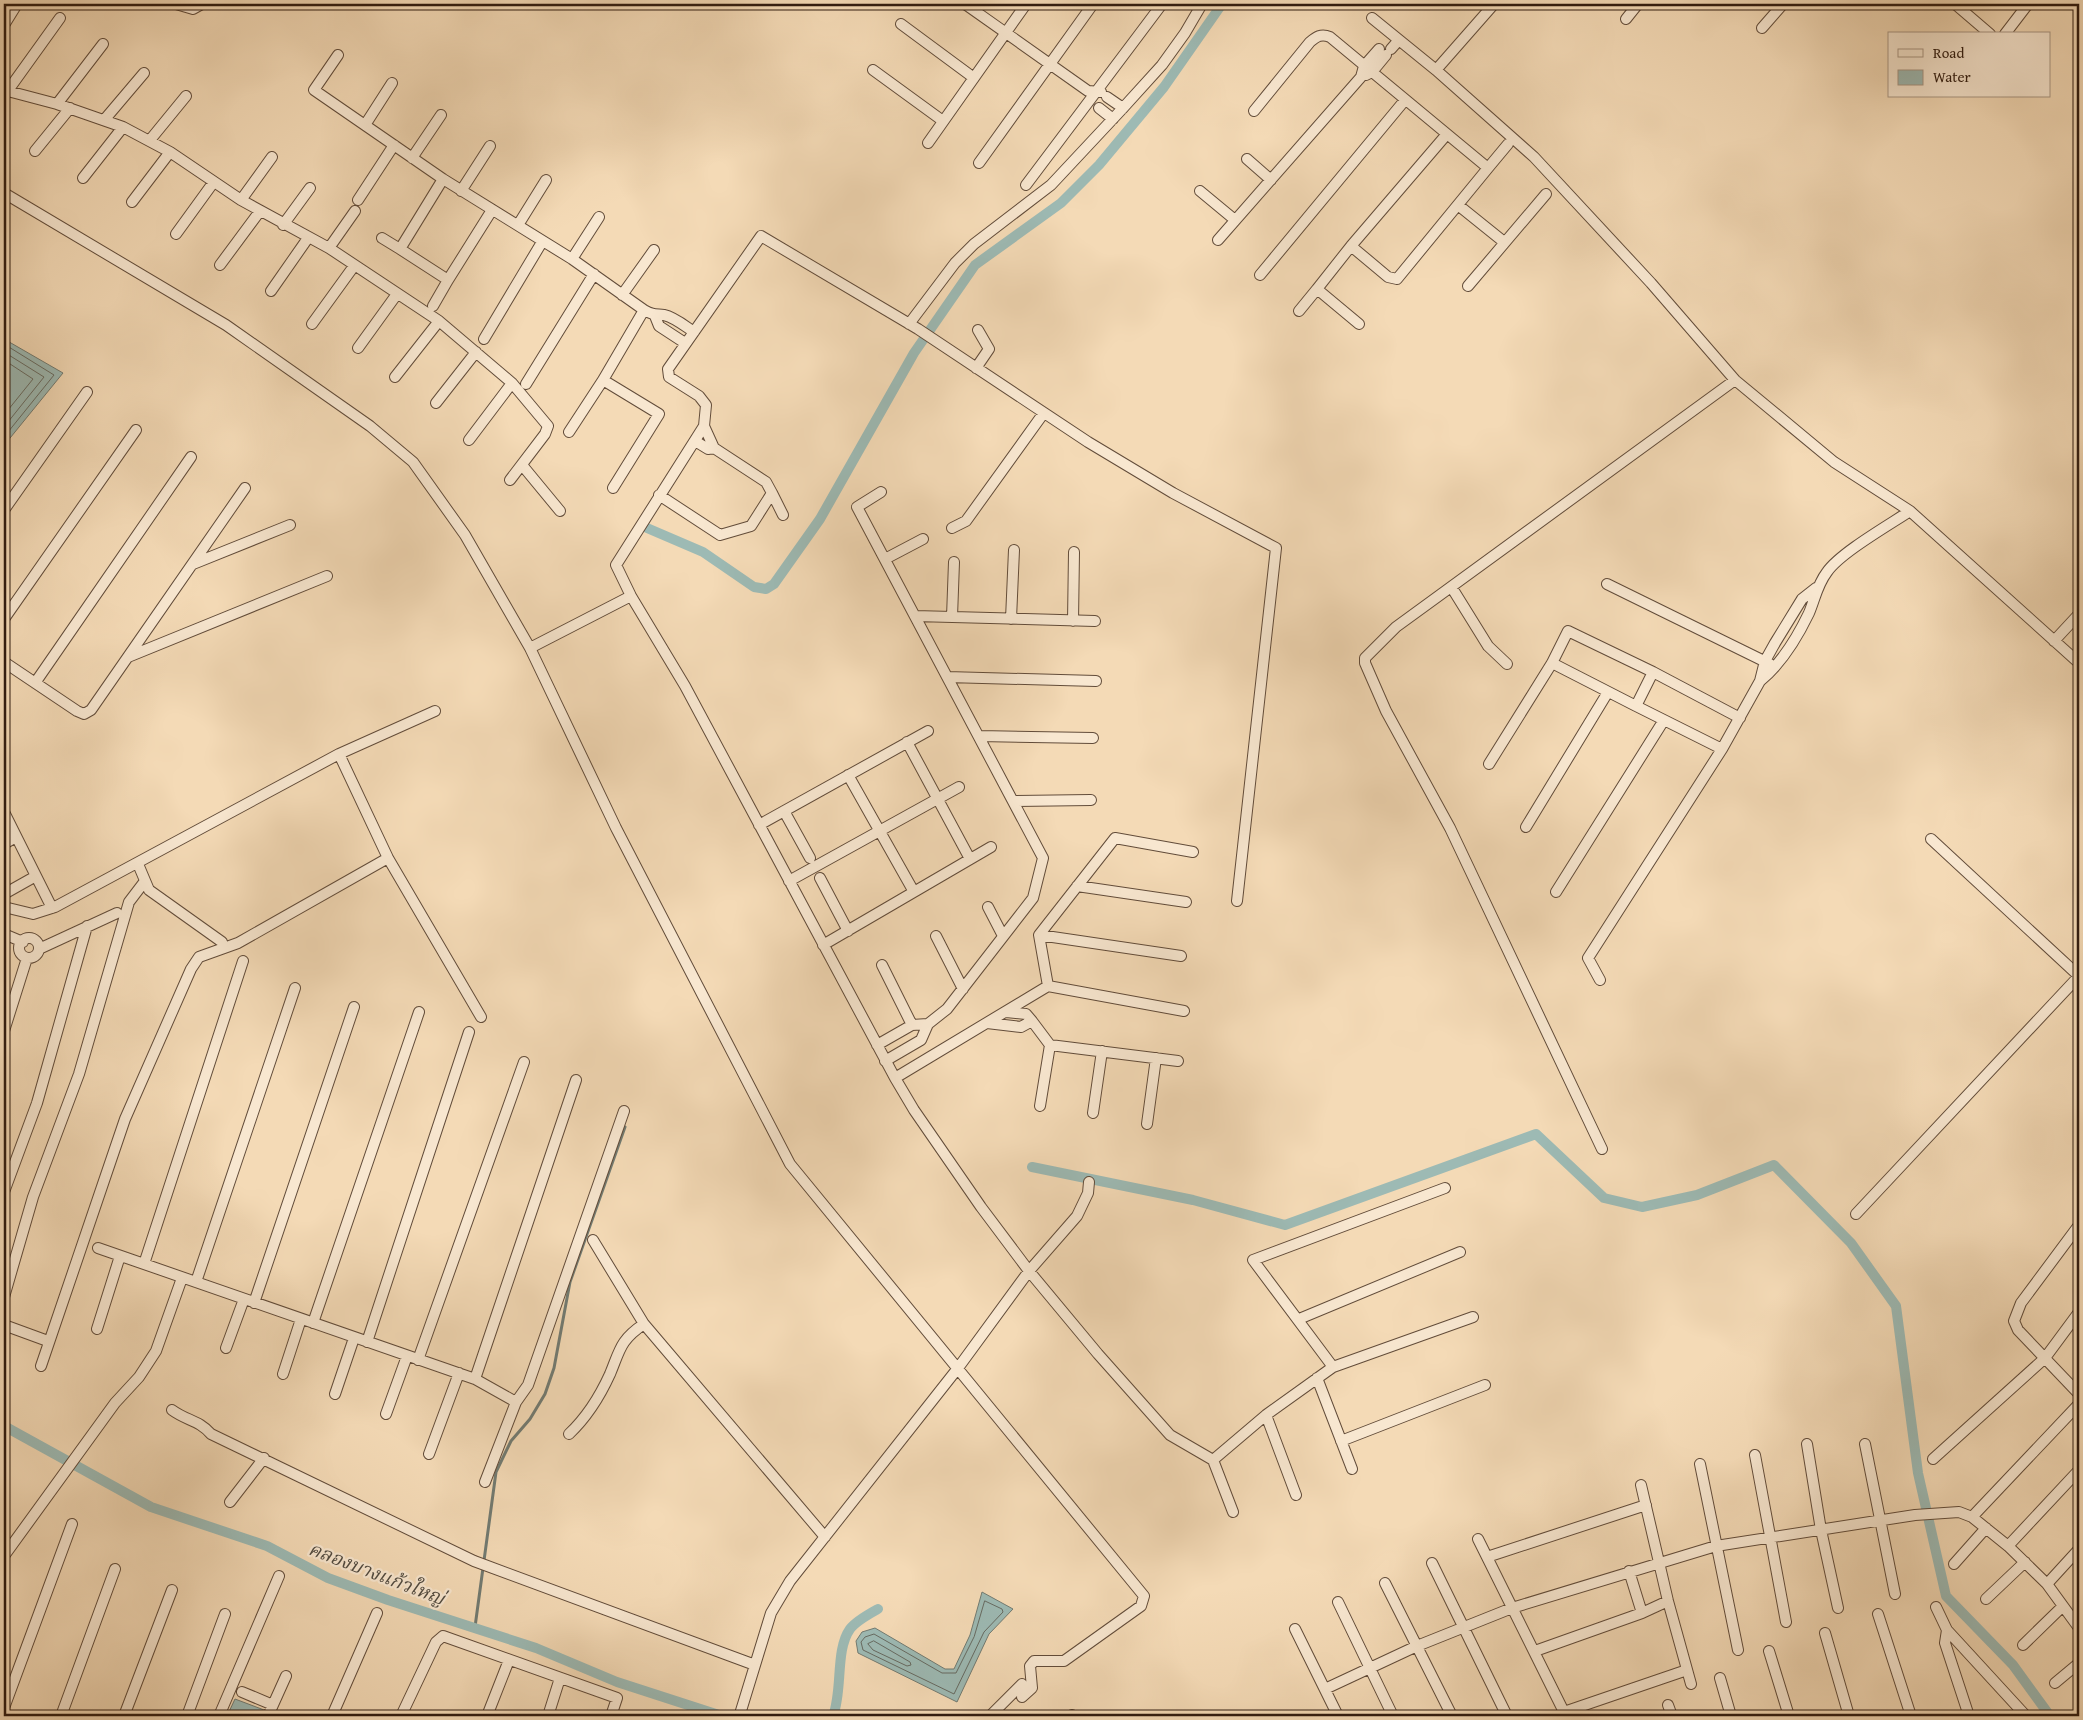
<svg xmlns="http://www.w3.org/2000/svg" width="2083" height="1720" viewBox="0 0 2083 1720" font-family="'Gentium Book Plus','Noto Serif Thai',serif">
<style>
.water{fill:#9dbab4;stroke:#727b72}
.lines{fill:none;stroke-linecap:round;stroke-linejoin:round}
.shore{stroke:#676b62;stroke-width:1}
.stream{stroke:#727b72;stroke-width:3}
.canal{stroke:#9dbab4;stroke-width:10}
.street-casing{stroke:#624c3a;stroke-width:12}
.street{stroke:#f8e7d0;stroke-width:10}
.labels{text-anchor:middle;stroke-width:4.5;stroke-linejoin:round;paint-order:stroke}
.water-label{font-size:19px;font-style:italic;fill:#514b41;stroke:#f8e7d0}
</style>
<rect width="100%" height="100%" fill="#f4dab6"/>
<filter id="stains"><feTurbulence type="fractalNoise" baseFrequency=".004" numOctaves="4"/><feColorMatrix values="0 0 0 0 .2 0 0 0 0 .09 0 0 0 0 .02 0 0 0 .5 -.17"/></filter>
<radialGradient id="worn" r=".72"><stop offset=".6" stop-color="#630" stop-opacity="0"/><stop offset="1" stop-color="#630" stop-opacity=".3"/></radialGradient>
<!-- water -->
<path class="water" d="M4,339L63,373L6,443L4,442Z
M982,1592L1013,1609L989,1634L957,1702L858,1653L856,1641L862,1632L875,1628L945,1669H954L970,1635Z
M235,1699L280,1716H227Z"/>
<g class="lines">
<!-- shore -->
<path class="shore" d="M4,344L54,375L4,437
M4,352L44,377L4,427
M4,360L33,379L4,415
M985,1601L1002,1609L1003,1612L984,1632L954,1694L863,1650L861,1642L865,1637L874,1634L942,1673H956L974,1637Z
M874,1641L910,1662L911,1665L907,1666L873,1650L868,1644Z"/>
<!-- stream -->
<path class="stream" d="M475,1627L496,1472L511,1441L530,1419L545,1394L554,1368L570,1282L625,1127"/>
<!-- canal -->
<path class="canal" d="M647,528L703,552L754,587L766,589L774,584L820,519L914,353L975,265L1061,203L1099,165L1164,87L1222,4
M1032,1167L1193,1200L1285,1225L1536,1134L1604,1198L1642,1207L1697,1195L1774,1165L1851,1243L1896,1306L1918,1473L1946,1596L2013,1665L2050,1716
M4,1426L151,1507L267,1546L328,1578L388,1600L536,1648L617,1682L722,1716
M833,1716C843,1690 835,1650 850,1629C856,1621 869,1614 878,1609"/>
<!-- street casing -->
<g class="street-casing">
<path id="street" d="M176,4L193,9L202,4
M965,4L1088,91L1101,92
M1955,4L1990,34
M1372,18L1436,70L1534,157L1651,283L1735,380L1834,462L1910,511L2079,663
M1626,19L1638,4
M901,24L974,78
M4,25L17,4
M1762,28L1783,4
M2005,34L2028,4
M1391,49L1398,41
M338,55L314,90L443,179L572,259L644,310L603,380L659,414L613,488
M873,70L943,121
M1436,70L1494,4
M1366,75L1372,72L1386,55
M4,90L57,104L123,127L170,152L241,200L329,248L439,321L512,383L548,426L545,434L510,480
M4,96L60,18
M1107,97L1123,108
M57,104L103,44
M1099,108L1113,119
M1254,111L1310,42C1316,37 1321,33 1330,37L1488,168L1397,279L1388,277L1351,246L1447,134
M105,119L144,73
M365,125L392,83
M150,140L186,96
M928,143L1026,4
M35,151L70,108
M412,158L441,115
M1247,159L1271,180
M979,163L1093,4
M1488,168L1508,144
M83,178L123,127
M443,179L400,249L448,280L492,210
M1026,185L1162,4
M461,191L490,146
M1200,191L1235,220
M4,193L226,325L370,426L413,462L465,535L530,648L616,828L790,1164L1144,1596L1141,1606L1064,1661H1034L1030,1666L1032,1688L1022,1697
M241,200L272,157
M358,200L394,145
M132,202L170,152
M1458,205L1504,242
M283,225L310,188
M518,225L546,180
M176,234L213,183
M382,238L400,249
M1218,240L1361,77L1364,66L1379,49
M1351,246L1317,289L1359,324
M329,248L355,211
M572,259L599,217
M220,265L260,211
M1260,275L1405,100
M1468,286L1546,194
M271,291L308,238
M622,295L654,250
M433,306L448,280
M644,310C653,315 654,314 664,315C674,317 685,326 694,332
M1299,311L1317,289
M655,316L659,326L685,343
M312,324L354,266
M909,324L955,263L974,244L1051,185L1123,108L1162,65L1185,33L1202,4
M484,339L542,242
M358,348L397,294
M976,368L989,349L978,330
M395,377L439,321
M526,384L594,274
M436,403L476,352
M704,426L714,448
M569,432L603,380
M469,440L512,383
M522,465L560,511
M881,492L857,507L1043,858L1033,898L947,1009L928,1024
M772,493L783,515
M659,495L720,535L751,526L772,493L766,482L714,448L708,449L695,441
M4,510L87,392
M952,528L966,521L1043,414
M885,559L923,539
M193,564L290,525
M1607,584L1770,664
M1452,588L1488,646L1507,664
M915,616L1095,621
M952,617L954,562
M4,619L136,430
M1011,619L1014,550
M1073,621L1074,552
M2054,641L2079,614
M530,648L631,596
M128,657L327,576
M4,662L77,711L84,714L91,710L245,488
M1552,663L1636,706
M1653,672L1740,718
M947,677L1096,681
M1760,681C1781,664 1797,638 1809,613C1815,599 1817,585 1827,572C1840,553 1889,525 1910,511
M35,683L191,457
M979,736L1093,738
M907,742L970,859
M339,754L388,858L481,1017
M1489,764L1552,663L1568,631L1653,672L1636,706L1722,749L1760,681L1765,661L1775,643L1802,599L1816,588
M848,775L914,892
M1013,801L1091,800
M784,811L810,858
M4,812L52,908
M759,825L928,731
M1526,827L1608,692
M1931,839L2079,976
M4,844L16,837
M138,864L149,890L222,942
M820,878L848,931
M789,881L959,787
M1077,886L1186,902
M1556,892L1664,720
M4,894L36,876
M1237,901L1276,548L1173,493L1088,442L918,329L761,236L668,369L669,377L699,396L706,405L704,426L616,565L631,596L685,686L895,1078L914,1110L981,1207L1029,1271L1098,1354L1170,1435L1213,1460L1266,1415L1333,1367L1253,1260L1445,1188
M4,907L33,914L55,907L339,754L435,711
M988,907L1003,936
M4,934L23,942
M1039,935L1181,956
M936,936L963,989
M19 948a10 10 0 1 1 20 0a10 10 0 1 1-20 0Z
M823,945L991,847
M39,949L117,913
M882,965L912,1025
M1600,980L1588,958L1722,749
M1048,986L1039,935L1115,838L1193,852
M1032,1021L1050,1045L1178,1061
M987,1023L1021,1027L1032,1021L1026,1014L1006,1012
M4,1031L27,958
M877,1045L912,1025L928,1024L921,1040L885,1061
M895,1078L1048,986L1184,1011
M1040,1106L1050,1045
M1093,1113L1102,1051
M1147,1124L1156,1058
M1602,1149L1450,828L1386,711L1365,663V658L1396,627L1735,380
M4,1192L37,1103L87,926
M1856,1214L2079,976
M2079,1225L2021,1303L2014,1321L2018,1330L2079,1394
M593,1240L644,1324L825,1537
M98,1248L475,1379L516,1402L485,1482
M144,1264L243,961
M196,1282L295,988
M4,1297L33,1197L79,1074L129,902L145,881
M254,1303L354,1007
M1299,1319L1460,1252
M313,1323L419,1012
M4,1325L45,1340
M97,1329L120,1256
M367,1342L469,1032
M226,1348L244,1299
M418,1360L524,1062
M41,1366L125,1119L191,969L199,957L238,943L388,858
M1333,1367L1473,1317
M283,1374L301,1319
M1317,1378L1352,1469
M475,1379L576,1080
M335,1394L354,1338
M516,1402L528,1385L624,1111
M172,1410C187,1421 199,1420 211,1434L474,1561L755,1665
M386,1414L407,1356
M1266,1415L1296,1495
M569,1434C587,1417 600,1396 610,1374C620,1350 620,1340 644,1324
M1341,1441L1485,1385
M1807,1444L1821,1530L1838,1608
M1865,1444L1895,1594
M429,1454L459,1373
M1755,1455L1786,1622
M1933,1459L2045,1358L2079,1312
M1213,1460L1233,1512
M1700,1464L1738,1650
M1641,1485L1668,1601L1691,1684
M230,1502L264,1458
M1972,1517L2008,1546L2047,1584L2079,1628
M1478,1539L1564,1712L1687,1670
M2008,1546L2079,1470
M4,1556L115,1403L139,1377L156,1351L182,1278
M1487,1557L1646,1505
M1432,1563L1507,1716
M1954,1564L1986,1528
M1629,1571L1642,1613
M1385,1583L1452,1716
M2047,1584L2079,1549
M1986,1599L2025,1562
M1338,1602L1393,1716
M1936,1607L1947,1630L2026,1716
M1878,1614L1911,1716
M1295,1629L1338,1716
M1947,1630L1945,1643L1969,1716
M1825,1633L1849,1716
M2023,1645L2063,1606
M1535,1651L1642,1613L1668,1601
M1769,1651L1789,1716
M1720,1678L1731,1716
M2055,1683L2079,1663
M1325,1689L1417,1646L1512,1608L1716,1546L1915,1515L1959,1512L1972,1517L2079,1404
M242,1692L273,1705
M1668,1705L1672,1716
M4,1708L72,1524
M740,1714L771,1613L790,1581L958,1368L1029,1271L1077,1216L1088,1193L1089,1182
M61,1716L115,1569
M124,1716L172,1590
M187,1716L225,1614
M219,1716L279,1576
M268,1716L286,1676
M332,1716L377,1613
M401,1716L436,1642L443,1636L617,1698L611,1716
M487,1716L509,1660
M548,1716L560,1678
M990,1716L1022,1684
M1071,1716L1072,1715"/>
</g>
<!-- street -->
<use href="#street" class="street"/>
</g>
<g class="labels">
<!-- water labels -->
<g class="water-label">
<text transform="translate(377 1573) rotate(21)" y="7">คลองบางแก้วใหญ่</text>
</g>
</g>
<!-- margin -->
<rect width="2083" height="1720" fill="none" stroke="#f4dab6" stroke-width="20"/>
<rect x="5" y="5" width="2073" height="1710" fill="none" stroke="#311c10" stroke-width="2.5"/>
<rect x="10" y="10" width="2063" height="1700" fill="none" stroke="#311c10"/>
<!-- legend -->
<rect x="1888" y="32" width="162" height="65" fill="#f8e7d0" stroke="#a89683"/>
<rect x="1898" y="49" width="25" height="8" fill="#f8e7d0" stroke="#a89683"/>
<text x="1933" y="58" font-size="15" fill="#311c10">Road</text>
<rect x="1898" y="70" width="25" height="15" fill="#9dbab4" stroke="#a89683"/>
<text x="1933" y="82" font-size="15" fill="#311c10">Water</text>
<rect width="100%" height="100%" filter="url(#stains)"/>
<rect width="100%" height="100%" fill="url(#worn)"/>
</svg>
